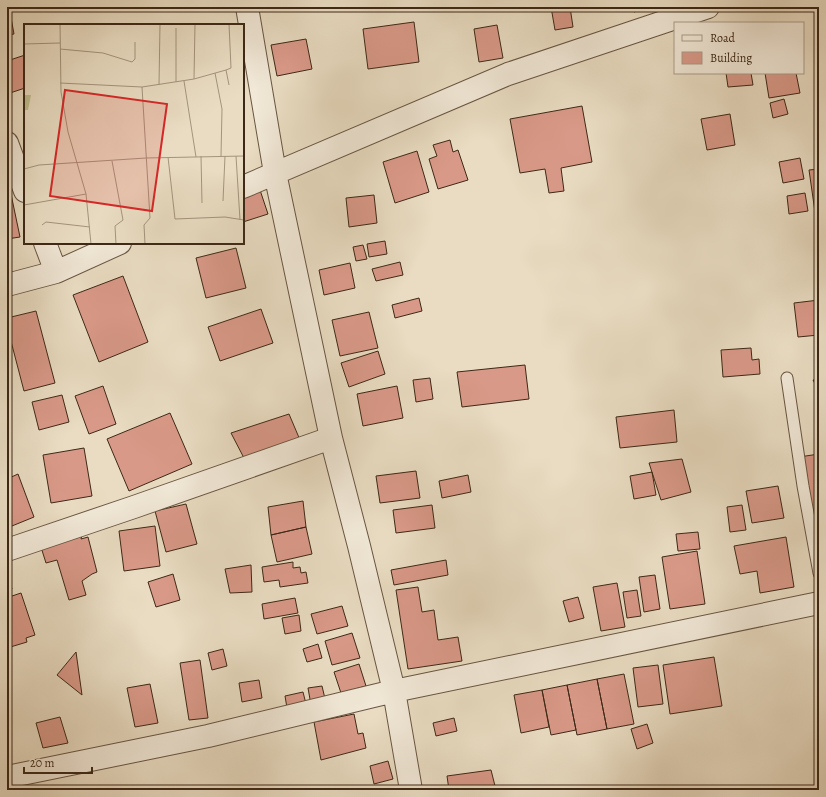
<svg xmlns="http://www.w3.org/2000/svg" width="826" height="797" viewBox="0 0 826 797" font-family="Alegreya,serif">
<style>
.building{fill:#d99988;stroke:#3d2816}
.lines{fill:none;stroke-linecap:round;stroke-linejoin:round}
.service-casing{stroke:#685541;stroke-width:13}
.minor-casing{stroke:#685541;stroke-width:24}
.service{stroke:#f1e8d7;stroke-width:11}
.minor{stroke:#f1e8d7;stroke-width:22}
.inset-road{fill:none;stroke:#a4947d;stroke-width:1}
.view{fill:#d62828;fill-opacity:0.15;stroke:#d62828;stroke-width:2}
.inset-edge{fill:none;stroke:#3d2816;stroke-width:2}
</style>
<rect width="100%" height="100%" fill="#e9dcc2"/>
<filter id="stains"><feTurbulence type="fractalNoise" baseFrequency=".005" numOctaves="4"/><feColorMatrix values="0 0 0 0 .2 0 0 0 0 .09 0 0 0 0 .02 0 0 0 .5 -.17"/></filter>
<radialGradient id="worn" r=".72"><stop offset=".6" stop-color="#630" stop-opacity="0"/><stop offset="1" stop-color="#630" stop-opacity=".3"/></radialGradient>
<!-- building -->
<path class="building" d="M551,7H570L573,27L555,30Z
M632,7H650L634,12Z
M10,12L14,34L7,35V13Z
M414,22L419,62L368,69L363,29Z
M497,25L503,58L479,62L474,29Z
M306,39L312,69L277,76L271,45Z
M25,55V88L10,93L7,85V61Z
M726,73H751L753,85L728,87Z
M765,73H796L800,93L769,98Z
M784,99L788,114L773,118L770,103Z
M582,106L592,162L561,168L564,191L549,193L545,169L520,173L510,119Z
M730,114L735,145L707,150L701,119Z
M450,140L453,152L458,150L468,180L438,189L429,159L437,156L433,145Z
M417,151L429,192L395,203L383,162Z
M800,158L804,179L783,183L779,162Z
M819,169V225L817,226L809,170Z
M7,175L20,237L7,239Z
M260,190L268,214L243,222V196Z
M805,193L808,211L789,214L787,196Z
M374,195L377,223L349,227L346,198Z
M385,241L387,254L369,257L367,244Z
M363,245L367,259L356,261L353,247Z
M236,248L246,288L206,298L196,258Z
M400,262L403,275L376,281L372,269Z
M350,263L355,288L324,295L319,270Z
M123,276L148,342L99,362L73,295Z
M419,298L422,311L395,318L392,305Z
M819,300V335L798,337L794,303Z
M261,309L273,343L220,361L208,327Z
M36,311L55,383L24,391L7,326V318Z
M369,312L378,348L340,356L332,320Z
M7,346L11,369L7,370Z
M751,348L752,360L759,359L760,374L723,377L721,350Z
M378,351L385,374L349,387L341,363Z
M525,365L529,399L462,407L457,372Z
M430,378L433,399L416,402L413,380Z
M819,379V391L813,380Z
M103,386L116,424L89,434L75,396Z
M397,386L403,418L363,426L357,394Z
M62,395L69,422L39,430L32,402Z
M674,410L677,442L620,448L616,417Z
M170,413L192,464L129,491L107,439Z
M289,414L300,440L245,460L231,433Z
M84,448L92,496L51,503L43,455Z
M819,454V508L809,510L799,457Z
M682,459L691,492L661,500L649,463Z
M416,471L420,498L380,503L376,476Z
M652,472L656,495L634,499L630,476Z
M18,474L34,517L7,528V479Z
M468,475L471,492L442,498L439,481Z
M778,486L784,518L752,523L746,491Z
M303,501L306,527L271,535L268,507Z
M186,504L197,544L166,552L155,511Z
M432,505L435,528L396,533L393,510Z
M742,505L746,530L730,532L727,507Z
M155,526L160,566L124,571L119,531Z
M306,527L312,554L277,562L271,535Z
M83,532L81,539L88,537L97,572L92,574L82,581L86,595L69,600L57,560L46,563L40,544Z
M698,532L700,549L678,551L676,534Z
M786,537L794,587L760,593L757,571L740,574L734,546Z
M697,551L705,604L670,609L662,557Z
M446,560L448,575L394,585L391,570Z
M293,562V568L300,567L301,573L306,572L308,583L280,587L279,580L264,582L262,567Z
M251,565L252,592L230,593L225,569Z
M7,572L12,589L7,590Z
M173,574L180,600L156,607L148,582Z
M655,575L660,609L644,612L639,577Z
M617,583L625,627L601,631L593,587Z
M418,587L422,612L434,610L438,640L458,637L462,661L408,669L396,590Z
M637,590L641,616L627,618L623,592Z
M7,593L9,597L21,593L35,635L26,638L27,642L7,648Z
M578,597L584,618L569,622L563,601Z
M295,598L298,613L264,619L262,604Z
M342,606L348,626L317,634L311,614Z
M299,615L301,631L285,634L282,618Z
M352,633L360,658L332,665L325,641Z
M318,644L322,658L307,662L303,649Z
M223,649L227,666L212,670L208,653Z
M76,652L82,695L57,675Z
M714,657L722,706L670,714L663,665Z
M200,660L208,718L189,720L180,663Z
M359,664L366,686L341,693L334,672Z
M658,665L663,704L638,707L633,668Z
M624,674L634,724L607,729L597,679Z
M597,679L607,729L577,735L567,685Z
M259,680L262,698L242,702L239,683Z
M150,684L158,723L135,727L127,688Z
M567,685L576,730L551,735L542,690Z
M322,686L326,703L311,705L308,688Z
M542,690L549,727L521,733L514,695Z
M303,692L306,704L287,708L285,696Z
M354,714L358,734L363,733L366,748L321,760L314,722Z
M60,717L68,743L43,748L36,723Z
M454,718L457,731L436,736L433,723Z
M647,724L653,743L637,749L631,729Z
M388,761L393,779L374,784L370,766Z
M491,770L496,790H449L447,776Z"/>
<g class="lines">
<!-- service casing -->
<g class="service-casing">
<path id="service" d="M787,378L803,486L819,573"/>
</g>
<!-- minor casing -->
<g class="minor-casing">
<path id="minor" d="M247,7L275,173L331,438L359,546L394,691L411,790
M7,143L25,191
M243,187L508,74L708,7
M45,243L56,272
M7,285L56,272L120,243
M7,550L134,507L331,438
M7,777L208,736L394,691L819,603"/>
</g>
<!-- service -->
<use href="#service" class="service"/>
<!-- minor -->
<use href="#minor" class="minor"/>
</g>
<!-- overview -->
<g transform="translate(24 24)">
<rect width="220" height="220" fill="#e9dcc2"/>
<path d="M0,71H7L4,86H0Z" fill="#bebe8e"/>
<path class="inset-road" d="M36,0L37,68L44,108L62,170L67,220M0,20L36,19M36,25L79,29L108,38L111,35V18M202,46L205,61M191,49L198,85L197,132M170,55L171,0M160,57L172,133M152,58V4M36,59L118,63L170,55L202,46L207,44L205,0M135,61L136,0M118,63L126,194L120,201L121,220M177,132L178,179M212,132L216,196M144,133L151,195L201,193L220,196M88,137L99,196L91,202L92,220M0,145L15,141L122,134L220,132M199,177L201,132M0,181L62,170M18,201L22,198L66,203"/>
<path class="view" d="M41,66L143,80L128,187L26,172Z"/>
<rect width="220" height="220" class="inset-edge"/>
</g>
<!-- margin -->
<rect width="826" height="797" fill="none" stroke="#e9dcc2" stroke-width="24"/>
<rect x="8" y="8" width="810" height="781" fill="none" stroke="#3d2816" stroke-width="2"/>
<rect x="12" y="12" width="802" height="773" fill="none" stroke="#3d2816"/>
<!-- legend -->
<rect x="674" y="22" width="130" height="52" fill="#f1e8d7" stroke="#a99b8a"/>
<rect x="682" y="35" width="20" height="6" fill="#f1e8d7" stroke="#a99b8a"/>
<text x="710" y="42" font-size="12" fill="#3d2816">Road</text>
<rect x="682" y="52" width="20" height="12" fill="#d99988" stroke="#a99b8a"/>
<text x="710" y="62" font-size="12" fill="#3d2816">Building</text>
<!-- scale -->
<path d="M24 767v6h68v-6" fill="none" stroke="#3d2816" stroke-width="2"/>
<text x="30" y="767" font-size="12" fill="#3d2816" stroke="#f1e8d7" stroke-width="3" paint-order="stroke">20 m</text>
<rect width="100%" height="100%" filter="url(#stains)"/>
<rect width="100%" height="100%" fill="url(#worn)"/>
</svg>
